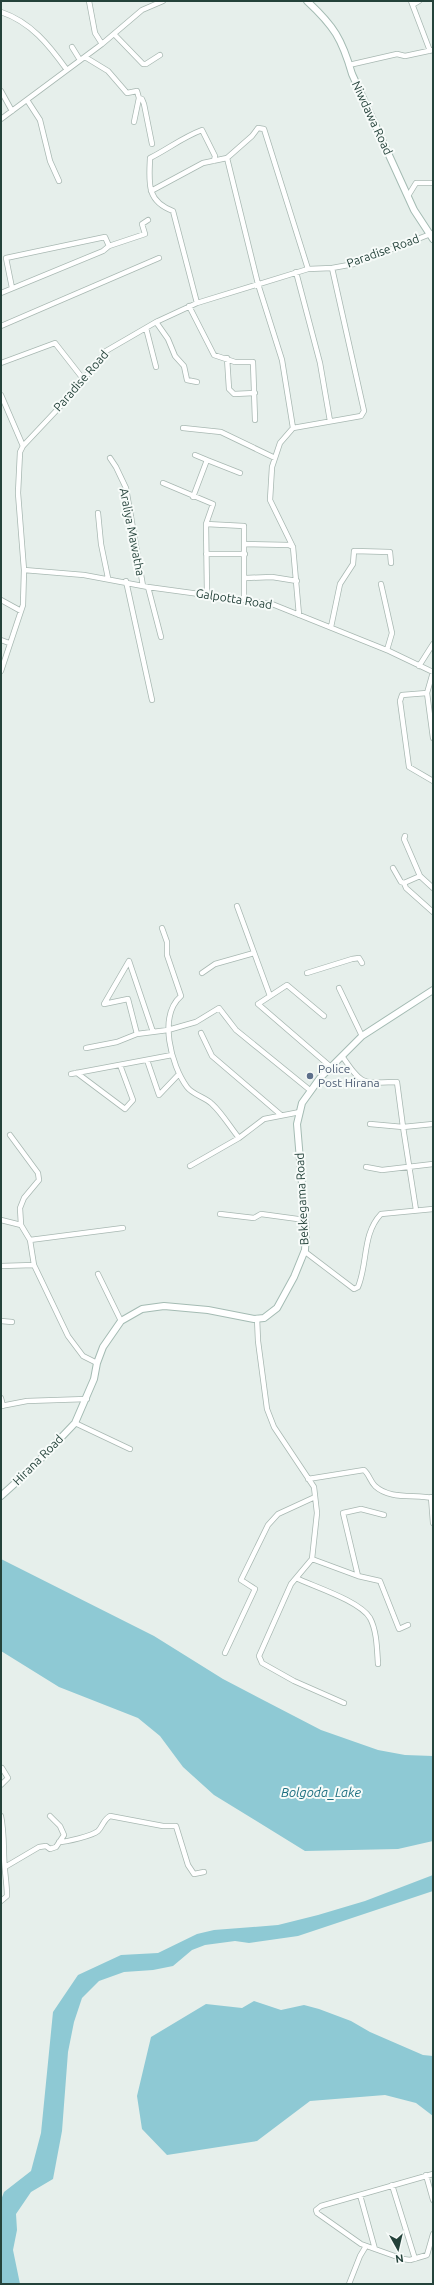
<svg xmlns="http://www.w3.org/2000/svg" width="434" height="2285" viewBox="0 0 434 2285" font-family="Ubuntu,sans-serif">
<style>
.water{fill:#8ec9d4}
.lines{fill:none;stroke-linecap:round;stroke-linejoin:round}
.street-casing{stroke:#a8b8b2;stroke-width:6}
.secondary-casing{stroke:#a4bbb3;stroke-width:8}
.street{stroke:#fff;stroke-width:4.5}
.secondary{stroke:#fff;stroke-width:6}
.service-dot{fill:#5c6f8a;stroke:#f7fbf9;stroke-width:1.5}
.labels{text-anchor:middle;stroke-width:4;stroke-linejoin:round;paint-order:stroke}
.street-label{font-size:12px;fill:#24423a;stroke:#f7fbf9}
.service-label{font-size:12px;fill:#4e5e75;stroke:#f7fbf9;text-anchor:start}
.water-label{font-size:13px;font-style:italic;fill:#1c6f80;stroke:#f7fbf9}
</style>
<rect width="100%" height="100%" fill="#e6efeb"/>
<!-- water -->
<path class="water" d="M1,1559L154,1636L223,1679L321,1730L378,1750L405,1755L433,1756V1841L398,1849L305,1851L214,1795L183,1767L160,1736L138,1718L59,1687L1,1651Z
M433,1875V1891L298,1936L249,1943L235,1941L205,1945L192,1950L173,1966L153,1970L124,1972L99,1981L82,1998L74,2022L68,2052L62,2131L53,2179L31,2192L16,2214L17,2230L13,2250L20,2284H1V2200L4,2192L31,2171L41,2133L53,2012L78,1975L121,1955L158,1953L197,1934L214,1930L278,1925L318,1915L365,1901Z
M254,2001L281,2010L304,2005L319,2009L351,2021L370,2032L423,2055L433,2056V2116L416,2103L385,2095L310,2101L257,2141L167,2155L142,2129L137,2096L151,2037L206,2004L242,2008Z"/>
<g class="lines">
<!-- street casing -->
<g class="street-casing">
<path id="street" d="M89,1L95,33L102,44
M411,1L430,51
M414,4L419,1
M1,12C31,22 49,45 67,70
M114,34L143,64H146L160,55
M72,47L80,60
M85,57L108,71L127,93L137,91L139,98L134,122
M349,65L397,54L405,56L433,50
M1,91L12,111
M139,98L142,99L144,104L152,144
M27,100L40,120L50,161L59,181
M1,119L102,44L142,10L163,1
M227,158L252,136L258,128L264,129L308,269
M151,191L203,163L227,158L258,284L282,360L293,428L361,416L364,411L332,268
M408,196L416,183H433
M109,246L145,234L142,224L148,220
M296,272L320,363L330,421
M1,293L103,251L109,246L105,237L6,258L12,288
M197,303L173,211C146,201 149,183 150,158C168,149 183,137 202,130L215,156L214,161
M189,306L214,355L235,362H253L255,420
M156,322L168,339L175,356L184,366L187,380L197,382
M1,326L159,258
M146,328L156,367
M227,358L229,389L234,394L255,393
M1,363L55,343L84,380
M1,395L23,446
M183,428L221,432L275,458
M293,428L280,443L272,467L270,500L293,547L299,615
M110,458L116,467L126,488L143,586
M207,460L240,473
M163,483L213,504L206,524L207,594
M193,497L207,460L195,455
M98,513L101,544L108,578
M206,524L244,526V544L289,545L293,547
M206,554H245
M24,570L84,575L148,587L272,604L389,651L433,672
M246,578L272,577L297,581
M126,581L152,700
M381,584L392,633L387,650
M148,587L161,637
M244,599V544
M1,600L21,611
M331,627L340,584L353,564L354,551L390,552L391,563
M1,640L9,643
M419,666L433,644
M1,671L23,605L24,570L18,493L20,452L23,446L71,395L106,351L156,322L197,303L308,269L332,268L354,264L433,233
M433,672L427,693L433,738
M427,693L402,695L400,701L409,767L433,781
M405,836L404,839L420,876L433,888
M393,868L401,882L404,883L420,876
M404,883L406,888L433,912
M237,906L270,996
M162,928L167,942V955L181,996C158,1016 171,1065 187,1087C193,1095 205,1097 212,1104C222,1113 230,1127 239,1138
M202,973L215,964L254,953
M307,973L352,959L359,958L362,963
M339,988L362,1036
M324,1016L287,985L258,1004L331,1067
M201,1033L212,1056L281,1115
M137,1034L128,999L104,1004L129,961L153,1032
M86,1048L117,1042L137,1034L168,1030L196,1022L219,1008L236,1030L311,1091
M342,1056C363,1086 361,1083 397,1082L403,1127L433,1124
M147,1060L159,1095L179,1074
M77,1073L125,1109L133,1100L120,1065
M71,1074L172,1055
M370,1124L403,1127L416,1210
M10,1135L38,1173L39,1180L24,1198L20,1208L21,1225
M190,1166L239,1138L264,1119L300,1112
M366,1167L382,1170L433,1164
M220,1214L254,1218L261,1214L305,1220
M1,1220L21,1225L30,1240L34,1265L68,1336L83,1356L97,1363
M30,1240L123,1228
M304,1251L354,1289L358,1287C368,1263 362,1234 381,1214L433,1209
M1,1266L34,1265
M98,1274L121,1321
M257,1318L258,1341L267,1409L274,1427L314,1487L317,1513L312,1559L291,1584L259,1656L262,1663L294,1681L344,1703
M1,1321L12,1322
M1,1398L3,1406
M1,1406L27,1401L87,1399
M75,1423L130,1449
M308,1479L364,1470C369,1474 370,1481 375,1486C390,1500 414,1494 433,1498
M431,1497L433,1523
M312,1559L358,1576L343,1513L361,1509L384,1515
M358,1576L380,1581L399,1629L408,1625
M296,1578C315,1587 360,1601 370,1618C377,1631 377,1650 378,1664
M225,1653L255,1589L241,1580L268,1525L278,1514L315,1497
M1,1785L8,1778L2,1768
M1,1816C5,1836 3,1852 5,1871C6,1880 7,1888 7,1896L1,1901
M59,1842C66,1842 92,1836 98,1831C103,1826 103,1820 110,1816L163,1826H176L188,1865L194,1874L204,1872
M5,1867L39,1847L46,1846L50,1849L56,1847L64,1835L60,1826L50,1816
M433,2174L321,2206L316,2210L317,2213L361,2244L403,2259L410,2260L427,2255L433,2234
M426,2175L433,2200
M392,2185L415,2259
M360,2195L375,2249
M349,2284L360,2256L366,2246"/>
</g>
<!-- secondary casing -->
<g class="secondary-casing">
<path id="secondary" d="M307,1C334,26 342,39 352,74L414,210L433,239
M1,1496L33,1467L75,1423L94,1379L97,1363L103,1347L121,1321L142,1309L164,1306L208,1310L254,1319L264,1318L277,1308L294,1277L305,1250L306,1232L297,1124L302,1103L320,1078L362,1036L433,990"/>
</g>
<!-- street -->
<use href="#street" class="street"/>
<!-- secondary -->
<use href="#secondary" class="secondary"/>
</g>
<!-- markers -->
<circle class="service-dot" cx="310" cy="1076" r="4"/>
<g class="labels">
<!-- street labels -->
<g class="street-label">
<text transform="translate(372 118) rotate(65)" y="4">Niwdawa Road</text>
<text transform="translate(383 251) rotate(-20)" y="4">Paradise Road</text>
<text transform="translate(81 381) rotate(-49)" y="4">Paradise Road</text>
<text transform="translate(132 532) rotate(79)" y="4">Araliya Mawatha</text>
<text transform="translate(234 599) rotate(9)" y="4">Galpotta Road</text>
<text transform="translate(302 1199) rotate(-93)" y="4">Bekkegama Road</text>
<text transform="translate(38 1460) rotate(-45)" y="4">Hirana Road</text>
</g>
<!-- service labels -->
<g class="service-label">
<text x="318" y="1073">Police<tspan x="318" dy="14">Post Hirana</tspan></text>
</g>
<!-- water labels -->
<g class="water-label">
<text x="321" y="1797">Bolgoda_Lake</text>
</g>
</g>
<!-- border -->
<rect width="434" height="2285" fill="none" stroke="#24423a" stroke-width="4"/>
<!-- north arrow -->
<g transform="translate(398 2249) rotate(172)" stroke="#f7fbf9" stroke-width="3" paint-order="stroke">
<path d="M0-3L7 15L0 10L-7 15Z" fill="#24423a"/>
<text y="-6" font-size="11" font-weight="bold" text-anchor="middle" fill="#24423a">N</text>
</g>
</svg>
